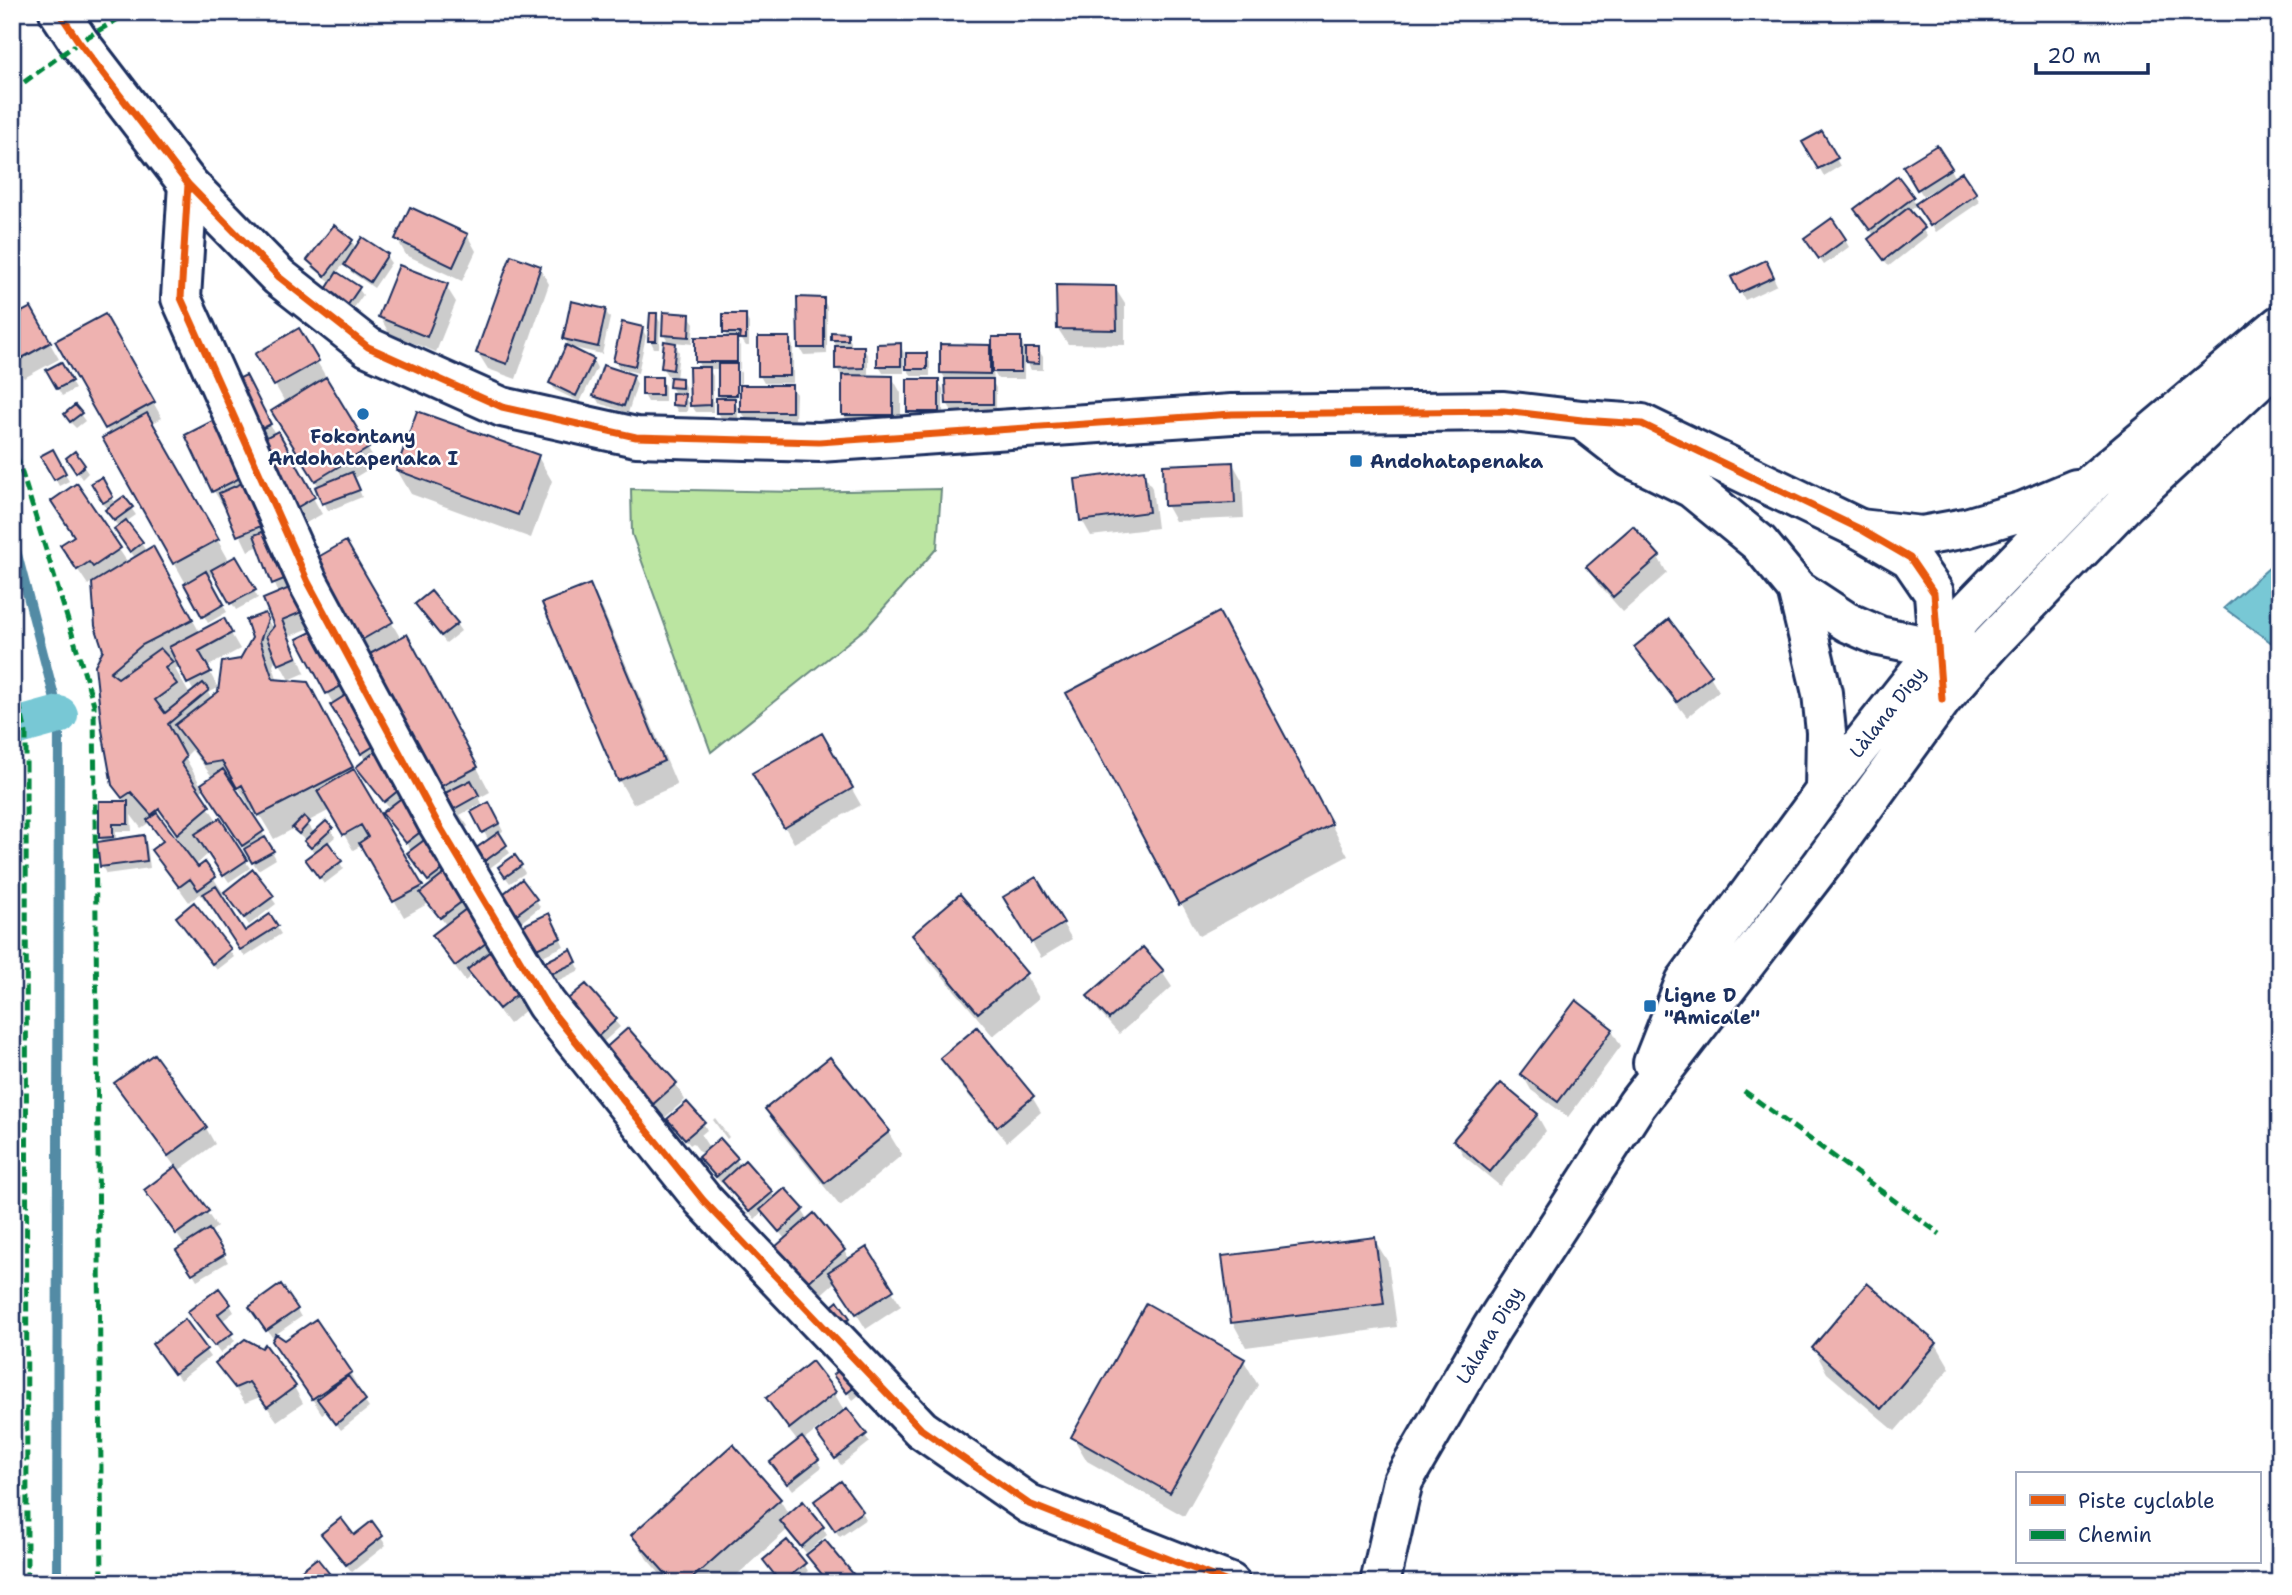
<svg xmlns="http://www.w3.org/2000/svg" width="2292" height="1595" viewBox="0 0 2292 1595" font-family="'Shantell Sans',sans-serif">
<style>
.green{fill:#bbe5a1;stroke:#6b8a80;stroke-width:2}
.water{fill:#78c8d5;stroke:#538ba5;stroke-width:2}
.shadow{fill:#0003;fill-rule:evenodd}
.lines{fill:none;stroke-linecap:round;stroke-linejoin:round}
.stream{stroke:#538ba5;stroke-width:10}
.canal{stroke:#78c8d5;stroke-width:38}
.building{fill:#eeb2b0;stroke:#1b2f5e;stroke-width:2}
.street-casing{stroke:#1b2f5e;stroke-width:44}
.secondary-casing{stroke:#1b2f5e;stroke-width:44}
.primary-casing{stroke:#1b2f5e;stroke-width:44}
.street{stroke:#fff;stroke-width:38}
.secondary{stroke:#fff;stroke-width:38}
.primary{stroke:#fff;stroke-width:38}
.quiet{stroke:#00873e;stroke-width:5;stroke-dasharray:10 5;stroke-linecap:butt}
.cycleway-casing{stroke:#fff;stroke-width:11}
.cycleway{stroke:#e8590c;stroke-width:7}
.poi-dot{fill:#1f6fb2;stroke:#fff;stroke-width:2.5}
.labels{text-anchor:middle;stroke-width:5;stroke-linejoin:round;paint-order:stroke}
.poi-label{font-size:19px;font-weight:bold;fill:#1b2f5e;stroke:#fff;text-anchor:start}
.street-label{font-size:19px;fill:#1b2f5e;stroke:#fff}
</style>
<rect width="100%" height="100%" fill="#fff"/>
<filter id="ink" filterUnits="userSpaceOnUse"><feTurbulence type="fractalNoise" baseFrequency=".0143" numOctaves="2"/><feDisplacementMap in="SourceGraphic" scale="14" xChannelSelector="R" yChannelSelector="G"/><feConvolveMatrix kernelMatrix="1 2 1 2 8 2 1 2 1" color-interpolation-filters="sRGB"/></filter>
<g filter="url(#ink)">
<!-- green -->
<path class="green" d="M631,489L799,492L941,489L937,548L867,627L711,752L632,534Z"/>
<!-- water -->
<path class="water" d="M2280,558V649L2224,608Z"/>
<!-- shadow -->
<path class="shadow" d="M763,12H827L766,17Z
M1822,134L1840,166L1824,176L1805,143Z
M1937,147L1955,178L1975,194L1980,202L1936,232L1922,212L1941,188L1940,186L1923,196L1906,167Z
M1912,198L1916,205L1909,211L1927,236L1889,266L1874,247L1875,236L1860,217Z
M467,235L476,251L462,281L406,255L397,239Z
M1845,240L1849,247L1824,265L1811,246Z
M352,241L356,249L386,256L391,263L374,288L351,272L345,263L336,273L358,288L363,295L351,312L331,298L332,283L313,268L309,260Z
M540,268L549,284L516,379L488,369L478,353Z
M1769,269L1777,285L1745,300L1733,278Z
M446,286L456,302L436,352L389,333L380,317Z
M1115,288L1125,304V345L1068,344L1058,329Z
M823,299L827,307V354L804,355L799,347Z
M30,309L59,359L24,378L12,358V319Z
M605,310L610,318L602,354L569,347L565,339Z
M656,315L660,322L659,348H654L650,340Z
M745,315L749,323V346H746L742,340H737L740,346V369H739V344H735V402L738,408V420H722L718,412L723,400L719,395V369H709L713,376V412H696L691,405L701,368L697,361L728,339L725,333Z
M104,316L162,418L151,424L230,562L236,559L258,598L236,610L214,573L207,577L227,612L208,623L105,439L110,435L58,342Z
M689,316L694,323L692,344L674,342L679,352L676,379H681L685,387V395H683L688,403L687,412H678L674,405L676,395L671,387V376L667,375L662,367L669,344L664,335Z
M642,328L646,336L638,373L619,368L615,361Z
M299,331L326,377L324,378L377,464L354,478L362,497L328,511L318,488L319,487L282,427L286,404L258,355Z
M847,334L851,342V348H863L868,356V377H892L901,393V431H853L844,415L843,375H841L837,368V347L833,340Z
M789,339L793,346V383H764L760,376Z
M1020,339L1025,350L1038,349L1043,357V370H1031L1024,358V379H998L993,371L994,381H992L996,388V411H952L947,403L946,380L942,373L989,346L994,355Z
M900,345L904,353V373H883L879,366Z
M926,355L930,362V376H912L907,369Z
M593,360L597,368L580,402L555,390L551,383Z
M60,364L75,389L62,396L48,371Z
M739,369L741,373V387H791L796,394L795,419H746L742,412V402H739Z
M633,376L637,384L628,413L599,403L595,396Z
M245,378L275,434L277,433L322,514L306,523L261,442L268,438L266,435L257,440Z
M661,379L665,386V402H648L644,395Z
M938,381L943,389V419H913L909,411Z
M80,414L85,421L76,428L70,422Z
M223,417L317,625L290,636L305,673L289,680L276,656L273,666L278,681L321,709L365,792L424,892L432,886L413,861L412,851L388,820L390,809L362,774L366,760L327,693L320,629L533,1004L509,1024L472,975L465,981L443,951L434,935L447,926L429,903L404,917L362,845L353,850L330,810L307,822L314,833L331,829L335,837L327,844L344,869L324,884L311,866L315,854L305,840L299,835L295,828L274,839L256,809L252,811L237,785L231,786L262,832L276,859L258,870L205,787L199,794L250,868L229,882L209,853L195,866L197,869L204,864L224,894L253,872L276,904L249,925L226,892L220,896L244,933L270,916L281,934L245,957L211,904L209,905L200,894L189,902L163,866L154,850L164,843L150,822L141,828L131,815L132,831H116V841L143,837L147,845L150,868L106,874L102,866L103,842L100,837L125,803L114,784L104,650L97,625L93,581L88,585L72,561L75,537L77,486L128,563L136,559L120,537L119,527L111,518L94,484L101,479L116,504L131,508L136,515L126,522L147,552L171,580L200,633L223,620L240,649L207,667L218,688L208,693L212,699L220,693L241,661L265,615L273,629L276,626L279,594L259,546L248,551L226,505L223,506L214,491ZM180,666L194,692L190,695L175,669ZM192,750L213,778L201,786L185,757ZM156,801L180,842L179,843L173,837L153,803Z
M52,452L69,481L59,486L43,457Z
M74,453L88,473L82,479L72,465Z
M538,457L552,481L531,538L411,494L397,470Z
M1233,464L1242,480L1244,518L1175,521L1166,505Z
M1143,472L1152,488L1157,528L1091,536L1082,520Z
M346,544L401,639L420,660L490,792L479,798L482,803L460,815L468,826L463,831L453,822L459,815L456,810L451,812L370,655L315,561Z
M1658,557L1667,573L1623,612L1597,583L1588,567Z
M589,586L603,610L677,785L633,804L619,780Z
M417,605L456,624L461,631L446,643Z
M1236,646L1348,856L1199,936L1068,694Z
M1636,647L1710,676L1719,691L1687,717L1645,663Z
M821,735L861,805L794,843L754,773Z
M489,804L503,831L498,834L510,853L487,870L479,858L489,841L473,812Z
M521,866L525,873L510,883L504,875Z
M1036,880L1072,939L1041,958L1006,898Z
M536,900L540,907L520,923L506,905Z
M194,904L234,957L217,970L182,925Z
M553,923L564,946L538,958L534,950Z
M914,935L1025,974L1039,998L993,1036L928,959Z
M570,951L580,970L557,981L547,962Z
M1162,972L1172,987L1119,1034L1099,1012L1089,996Z
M585,986L620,1027L600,1045L570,1011Z
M628,1030L676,1084L685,1100L661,1121L613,1067Z
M1612,1030L1621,1046L1568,1117L1531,1090L1522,1074Z
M153,1057L206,1128L215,1144L178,1171L217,1227L209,1233L228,1262L197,1280L179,1250L185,1246L146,1190L176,1168L126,1099L117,1083Z
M942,1059L1032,1097L1041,1112L1007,1142L951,1074Z
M767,1110L888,1132L902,1155L840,1206L781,1133Z
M1537,1115L1546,1131L1500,1186L1464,1156L1455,1141Z
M715,1118L729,1137L727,1139L713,1120Z
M669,1119L703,1123L707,1130L701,1135L710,1149L736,1159L741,1167L772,1193L775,1199L802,1210L808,1220L844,1251L850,1260L892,1291L901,1306L866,1329L836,1281L817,1298L787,1263L778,1247L786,1240L762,1212L755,1219L724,1181L721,1183L705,1165L700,1157L703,1156L693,1143L690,1145Z
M1374,1239L1388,1262L1397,1327L1246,1347L1233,1323Z
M230,1305L234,1312L222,1321L235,1341L220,1353L194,1320Z
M297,1310L301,1317L272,1337L256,1314Z
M837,1315L849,1319L853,1326L849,1329Z
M185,1322L210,1357L180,1380L159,1351Z
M274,1341L350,1373L359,1389L357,1390L369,1408L341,1430L327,1411L322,1414Z
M1936,1344L1950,1368L1895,1431L1827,1373L1814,1349Z
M827,1357L874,1383L853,1400L840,1382Z
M1244,1361L1258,1385L1184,1516L1087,1461L1073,1437Z
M218,1363L294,1387L303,1403L277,1421L260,1397L245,1403Z
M834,1393L845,1412L870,1442L841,1465L818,1434L840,1416L837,1414L803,1441L822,1467L793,1490L772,1463L798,1442L777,1415L768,1399Z
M732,1446L780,1500L789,1515L823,1528L827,1535L806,1553L787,1530L728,1583H668L647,1559L633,1535Z
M820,1509L862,1512L866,1519L840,1537Z
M371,1524L386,1545L352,1572L327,1542L354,1538Z
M808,1556L853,1577L856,1583H829Z
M804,1564L808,1571L794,1583H782L769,1568Z
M809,1576L814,1583H801Z
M136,1578L140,1583H129Z"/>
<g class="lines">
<!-- stream -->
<path class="stream" d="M12,535L59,715L57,1583"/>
<!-- canal -->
<path class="canal" d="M12,728L59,715"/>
</g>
<!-- building -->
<path class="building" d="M1822,131L1838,158L1818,169L1802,142Z
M1937,145L1952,168L1917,190L1903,166Z
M1962,172L1977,194L1930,226L1915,204Z
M1898,176L1914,197L1870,230L1854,209Z
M410,207L468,234L453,267L395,239Z
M1908,208L1925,228L1884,260L1868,239Z
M1832,218L1846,239L1819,259L1804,238Z
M334,225L353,240L325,276L307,260Z
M362,237L388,254L370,282L344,265Z
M511,255L541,266L507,364L476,353Z
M1766,260L1774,277L1739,293L1731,277Z
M399,265L448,284L427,337L378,317Z
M337,272L360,287L347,306L325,291Z
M1056,285L1116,286L1117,330L1057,329Z
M797,297L824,298V348H798Z
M571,301L606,309L598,347L563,339Z
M31,307L51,342L13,363L12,317Z
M663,312L690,314L689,337L662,335Z
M650,313H657L656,341H648Z
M105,314L155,402L105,429L55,341Z
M723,314H746V339H739L740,333H723Z
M622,322L643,327L635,366L613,361Z
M299,328L319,361L274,386L255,354Z
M831,332L848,333V340H831Z
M695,337H737V362H695Z
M758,337H790V376H758Z
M992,337H1021V372H992Z
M664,341L676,343L673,370L661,368Z
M901,343V366H877V344Z
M940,344L990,345V374L940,373Z
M566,345L594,359L576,396L549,383Z
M835,346H864V368L835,369Z
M1025,348H1039V364L1025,363Z
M906,353H927V369H906Z
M61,362L72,381L57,389L46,370Z
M718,364H737V395H718Z
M603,365L634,375L624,406L593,396Z
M689,367H710V405L690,406Z
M246,375L271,424L251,434L226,385Z
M842,375L893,376V415H842Z
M326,377L369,448L315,481L271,411Z
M642,377H662V395H642Z
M670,377L682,378V388L669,387Z
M907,379H939V412H907Z
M945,379H993V404H946Z
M740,385H792V412H740Z
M672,393L685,394L684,406L672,405Z
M716,398H735V413H716Z
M75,405L82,413L70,422L64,414Z
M417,411L539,455L518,515L396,470Z
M147,413L219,539L173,564L102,438Z
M224,415L252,472L212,492L185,435Z
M278,431L315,497L296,508L259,441Z
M53,449L66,473L54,480L40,456Z
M75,451L85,465L76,473L66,458Z
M1233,462L1235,503L1164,506L1163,465Z
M1144,470L1149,512L1080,521L1075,479Z
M352,472L360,490L322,504L315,487Z
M102,477L113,497L103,503L91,483Z
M254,478L273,521L237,536L219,493Z
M77,483L121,548L93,567L89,562L77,570L60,545L74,536L51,501Z
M124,496L133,507L114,521L105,510Z
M126,520L143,542L130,552L114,529Z
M1633,526L1660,556L1613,597L1586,567Z
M276,527L294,575L272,584L254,535Z
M346,541L393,622L360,641L313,560Z
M153,546L193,619L142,645L110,672L118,678L160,648L173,662L165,668L177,684L155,700L165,713L203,683L209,690L168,724L186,757L181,763L210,806L177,834L159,809L151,815L131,792L122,798L112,785L102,730L95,665L103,650L95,626L92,583Z
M236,556L256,590L230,604L211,570Z
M206,571L224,604L202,617L184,584Z
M299,584L309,609L282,620L297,657L278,665L266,636L274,626L263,599Z
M590,584L664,761L618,781L542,603Z
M431,591L458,623L441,636L415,604Z
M1219,612L1332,824L1179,905L1066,693Z
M265,613L268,619L260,641L273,679L308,682L353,767L258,816L242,785L237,788L222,761L205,764L175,725L218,692L222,662L240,659L252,638L246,620Z
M224,618L232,633L199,651L211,672L187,684L169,647Z
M1669,619L1712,675L1677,702L1634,647Z
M321,627L349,682L326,694L297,639Z
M407,634L478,767L436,789L366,656Z
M354,690L385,739L361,754L330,705Z
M822,733L853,788L784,828L752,773Z
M377,750L405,785L384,802L356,767Z
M223,769L264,831L242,846L201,784Z
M354,769L423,886L393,902L359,843L368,837L361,825L343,835L317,791Z
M471,780L479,795L454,809L445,793Z
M408,793L432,823L406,843L382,813Z
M99,801H128V824H113V837L99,838Z
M489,802L500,823L482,833L471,812Z
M157,813L198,867L205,862L216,877L198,890L190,879L179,887L151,850L163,841L147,820Z
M304,816L310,822L299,834L292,828Z
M220,818L247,860L223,876L195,834Z
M326,821L333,828L311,848L304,841Z
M499,832L507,845L481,864L472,851Z
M144,835L147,861L100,867L97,842Z
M431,835L452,863L428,881L407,853Z
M265,837L274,851L252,863L244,849Z
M328,842L342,861L319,878L305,859Z
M515,855L522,865L505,877L498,867Z
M253,869L274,896L244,918L224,892Z
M448,871L468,897L440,918L420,893Z
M1036,877L1064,923L1031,943L1003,897Z
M522,879L537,899L514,916L499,897Z
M216,886L245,931L270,914L278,926L240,950L203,894Z
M960,894L1027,973L978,1013L912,935Z
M194,902L231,949L212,964L176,917Z
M470,906L494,937L455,966L432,935Z
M549,913L561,938L532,951L520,927Z
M1143,947L1164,971L1109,1019L1087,996Z
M494,948L526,987L499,1009L467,970Z
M571,949L577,962L551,974L545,962Z
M586,984L617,1019L595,1039L563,1003Z
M1576,1000L1613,1029L1558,1102L1520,1074Z
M977,1027L1034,1096L997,1127L940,1058Z
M628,1028L677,1083L651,1106L602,1051Z
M154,1054L207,1127L168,1156L114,1083Z
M830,1057L890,1131L825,1183L765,1109Z
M1501,1083L1538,1114L1490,1172L1453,1140Z
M687,1102L705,1122L685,1139L667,1119Z
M720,1138L738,1158L716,1177L698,1157Z
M745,1160L773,1192L749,1212L722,1181Z
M176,1166L209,1211L176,1234L144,1190Z
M785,1188L804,1209L779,1232L760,1210Z
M814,1213L845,1250L807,1283L775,1247Z
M209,1229L225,1254L192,1274L176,1250Z
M1375,1237L1384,1304L1231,1323L1222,1256Z
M867,1247L894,1290L856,1314L828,1272Z
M1867,1283L1937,1343L1881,1409L1812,1348Z
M281,1284L298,1309L266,1331L249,1307Z
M219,1288L231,1304L218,1314L233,1333L214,1346L187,1312Z
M838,1301L850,1318L844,1323L831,1307Z
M1146,1303L1245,1359L1170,1493L1071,1437Z
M185,1319L207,1349L174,1374L152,1344Z
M316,1319L352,1372L312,1399L272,1341L276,1334L285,1340Z
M245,1339L262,1348L265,1344L296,1386L267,1407L249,1382L235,1388L215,1363Z
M857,1356L871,1374L847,1393L833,1375Z
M812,1361L836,1392L789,1429L766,1398Z
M348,1376L366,1400L336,1424L317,1399Z
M847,1408L867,1434L835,1459L816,1433Z
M802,1437L819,1459L787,1484L770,1462Z
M733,1444L781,1499L687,1583H674L631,1535Z
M841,1481L863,1511L835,1531L814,1501Z
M803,1501L824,1527L801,1547L780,1521Z
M341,1518L354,1535L372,1521L383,1536L346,1565L321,1534Z
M787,1540L806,1563L781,1583L763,1560Z
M825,1540L855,1576L846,1583H829L806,1555Z
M317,1558L337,1583H306L298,1573Z"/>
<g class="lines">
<!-- street casing -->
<g class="street-casing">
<path id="street" d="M188,184L181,298L308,582L436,820L546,1004L703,1200L921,1429L1029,1504L1230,1583"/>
</g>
<!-- secondary casing -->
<g class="secondary-casing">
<path id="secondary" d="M59,12L79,42L188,184L279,277L368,347L502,407L636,437L819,442L1232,414L1504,411L1582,420L1642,424L1860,529L1910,558L1934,593L1940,672
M1582,420L1631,458L1692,488L1759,543L1797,589L1847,622L1879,636L1937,648L1960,646"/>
</g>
<!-- primary casing -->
<g class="primary-casing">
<path id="primary" d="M1860,529L1922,536L1966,528L2024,511L2076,489
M1797,589L1822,693L1826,732L1825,791
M1653,1063L1685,982L1825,791L1963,616L2094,481L2280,325
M1380,1583L1403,1481L1492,1328L1637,1104L1823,863L1942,699L1991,643L2124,505L2280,360"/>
</g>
<!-- street -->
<use href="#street" class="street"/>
<!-- secondary -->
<use href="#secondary" class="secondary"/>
<!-- primary -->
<use href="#primary" class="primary"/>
<!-- quiet -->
<path class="quiet" d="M12,91L79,42L130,12
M12,441L94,704L102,1583
M12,673L26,733L27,1583
M1744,1091L1940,1234"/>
<!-- cycleway casing -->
<g class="cycleway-casing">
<path id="cycleway" d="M59,12L79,42L188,184L279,277L368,347L502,407L636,437L819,442L1232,414L1504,411L1582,420L1642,424L1860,529L1910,558L1934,593L1942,699
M188,184L181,298L308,582L436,820L546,1004L703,1200L921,1429L1029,1504L1230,1583"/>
</g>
<!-- cycleway -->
<use href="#cycleway" class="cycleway"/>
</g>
</g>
<!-- markers -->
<g class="poi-dot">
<circle cx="363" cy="414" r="7"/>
<rect x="1349" y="454" width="14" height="14" rx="3.5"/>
<rect x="1643" y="999" width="14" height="14" rx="3.5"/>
</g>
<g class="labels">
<!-- poi labels -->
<g class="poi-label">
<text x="363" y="443" text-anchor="middle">Fokontany<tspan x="363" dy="22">Andohatapenaka I</tspan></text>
<text x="1370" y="468">Andohatapenaka</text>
<text x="1664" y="1002">Ligne D<tspan x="1664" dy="22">"Amicale"</tspan></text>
</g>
<!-- street labels -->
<g class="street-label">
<text transform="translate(1887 712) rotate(-52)" y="7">Làlana Digy</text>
<text transform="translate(1489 1335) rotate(-59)" y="7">Làlana Digy</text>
</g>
</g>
<!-- margin -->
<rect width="2292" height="1595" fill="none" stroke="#fff" stroke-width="42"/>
<rect x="21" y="21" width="2250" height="1553" fill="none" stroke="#1b2f5e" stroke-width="2.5" filter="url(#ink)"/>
<!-- legend -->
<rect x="2016" y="1472" width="245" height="91" fill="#ffffff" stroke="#a4acbf" stroke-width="2"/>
<rect x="2030" y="1495" width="35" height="10" fill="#e8590c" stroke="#a4acbf" stroke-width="2"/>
<text x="2078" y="1508" font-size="21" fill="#1b2f5e">Piste cyclable</text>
<rect x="2030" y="1530" width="35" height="10" fill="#00873e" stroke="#a4acbf" stroke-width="2"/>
<text x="2078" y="1542" font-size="21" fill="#1b2f5e">Chemin</text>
<!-- scale -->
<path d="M2036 63v10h112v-10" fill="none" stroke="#1b2f5e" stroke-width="3.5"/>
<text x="2047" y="63" font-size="21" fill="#1b2f5e" stroke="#ffffff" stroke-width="5" paint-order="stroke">20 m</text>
</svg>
